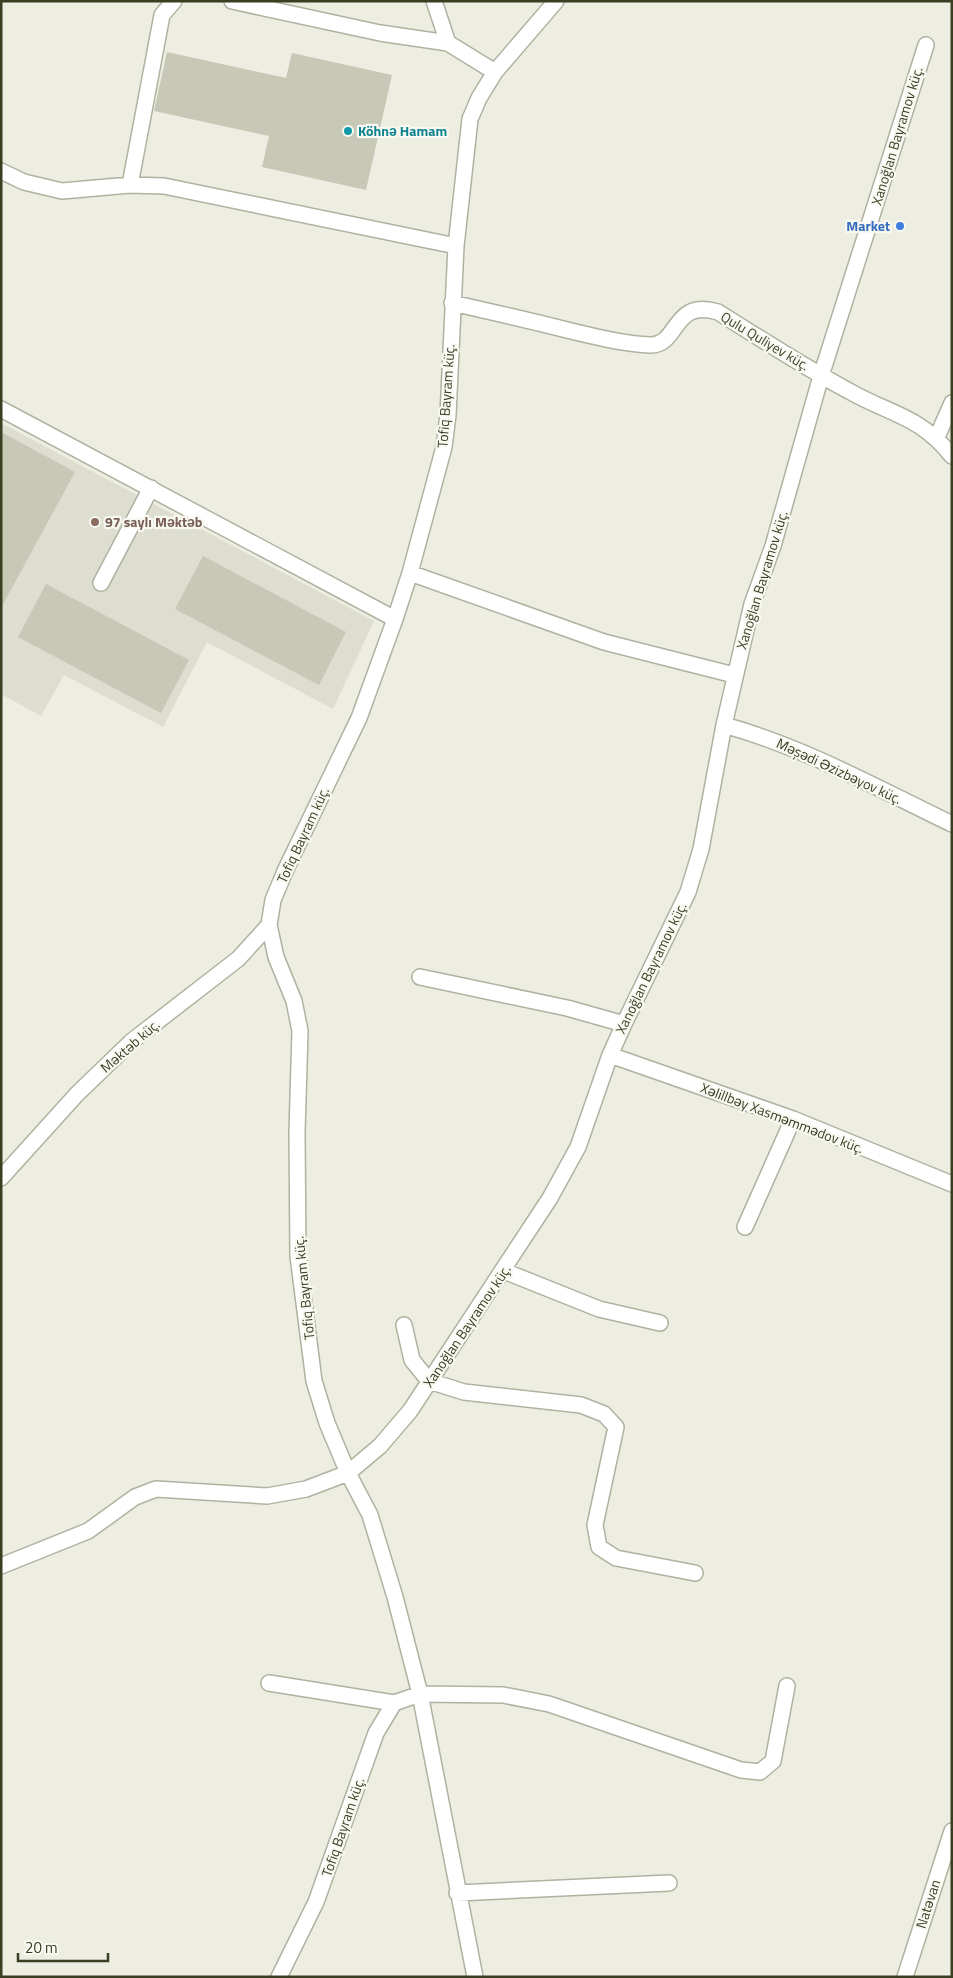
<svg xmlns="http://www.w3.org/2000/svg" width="953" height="1978" viewBox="0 0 953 1978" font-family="'Titillium Web',sans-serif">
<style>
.built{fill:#ddddd0}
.building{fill:#c8c8b7}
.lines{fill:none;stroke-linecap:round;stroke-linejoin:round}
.service-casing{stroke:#b0b2a0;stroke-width:18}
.minor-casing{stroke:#b0b2a0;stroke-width:18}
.service{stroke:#fff;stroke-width:15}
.minor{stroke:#fff;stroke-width:15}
.culture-dot{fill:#0f9aa8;stroke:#f9f9f3;stroke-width:2}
.shop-dot{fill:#3f7fe0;stroke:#f9f9f3;stroke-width:2}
.education-dot{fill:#8d6e63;stroke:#f9f9f3;stroke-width:2}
.labels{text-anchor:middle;stroke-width:4.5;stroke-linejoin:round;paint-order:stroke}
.culture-label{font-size:14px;font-weight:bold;fill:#0d838f;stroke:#f9f9f3;text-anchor:start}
.street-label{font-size:14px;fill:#3a3f21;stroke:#f9f9f3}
.shop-label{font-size:14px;font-weight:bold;fill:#366cbe;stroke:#f9f9f3;text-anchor:end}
.education-label{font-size:14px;font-weight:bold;fill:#785e54;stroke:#f9f9f3;text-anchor:start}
</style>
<rect width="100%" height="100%" fill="#edede2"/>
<!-- built -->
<path class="built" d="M1,423L374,621L333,709L207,642L163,727L64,675L41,716L1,694Z"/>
<!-- building -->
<path class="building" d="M167,52L286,78L292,53L392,75L366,190L262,167L269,136L154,111Z
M1,432L75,472L1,608Z
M203,556L346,632L319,685L175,609Z
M46,584L189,660L161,713L18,637Z"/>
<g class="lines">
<!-- service casing -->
<g class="service-casing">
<path id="service" d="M101,583L151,488"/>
</g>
<!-- minor casing -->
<g class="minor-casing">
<path id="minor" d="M232,1L380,33L448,43
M434,1L448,43L495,72
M1,171L24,182L62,191L130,185L164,186L456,246
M130,185L162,15L174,1
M452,303C492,312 531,321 571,331C597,337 623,344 650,345C679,346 672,298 718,312C761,339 804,367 849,391C891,415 919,415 952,456
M1,409L395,619
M937,437L952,403
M410,573L604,642L734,675
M724,725C804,747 877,788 952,824
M420,977L567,1008L624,1024
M610,1055L793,1119L952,1184
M1,1178L77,1094L132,1041L238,959L269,925
M745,1227L793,1119
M504,1271L599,1309L660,1323
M404,1325L412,1360L429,1381L464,1392L581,1405L604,1414L616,1427L595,1525L599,1547L616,1558L695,1573
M1,1566L88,1531L135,1497L156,1489L267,1496L306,1489L348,1473L380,1446L410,1411L550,1198L578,1147L610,1055L624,1024L688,892L701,849L724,725L752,604L773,546L821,376L926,45
M269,1683L394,1703
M457,1893L669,1883
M279,1977L316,1902L376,1733L394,1703L420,1694L503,1695L549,1704L741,1770L760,1772L773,1761L787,1686
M475,1977L420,1694L395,1597L370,1515L348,1473L327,1423L314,1381L298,1256L297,1132L300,1031L294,1001L276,957L269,925L273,900L286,869L359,718L395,619L410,573L444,447L448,415L456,246L470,119L479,98L495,72L556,1
M905,1977L952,1831"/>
</g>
<!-- service -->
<use href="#service" class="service"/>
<!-- minor -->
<use href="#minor" class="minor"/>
</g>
<!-- markers -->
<circle class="culture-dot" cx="348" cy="131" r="5"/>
<circle class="shop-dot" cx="900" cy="226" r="5"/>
<circle class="education-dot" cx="95" cy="522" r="5"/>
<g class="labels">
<!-- culture labels -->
<g class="culture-label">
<text x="358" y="136">Köhnə Hamam</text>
</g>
<!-- street labels -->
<g class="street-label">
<text transform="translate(897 136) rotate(-73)" y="5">Xanoğlan Bayramov küç.</text>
<text transform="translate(765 341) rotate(31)" y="5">Qulu Quliyev küç.</text>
<text transform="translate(446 396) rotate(-86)" y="5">Tofiq Bayram küç.</text>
<text transform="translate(762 580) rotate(-73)" y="5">Xanoğlan Bayramov küç.</text>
<text transform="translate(839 771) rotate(25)" y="5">Məşədi Əzizbəyov küç.</text>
<text transform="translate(303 835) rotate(-65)" y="5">Tofiq Bayram küç.</text>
<text transform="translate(651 968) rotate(-64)" y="5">Xanoğlan Bayramov küç.</text>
<text transform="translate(130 1046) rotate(-41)" y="5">Məktəb küç.</text>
<text transform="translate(782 1118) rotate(21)" y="5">Xəlillbəy Xasməmmədov küç.</text>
<text transform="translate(304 1288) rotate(-96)" y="5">Tofiq Bayram küç.</text>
<text transform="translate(467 1326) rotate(-56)" y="5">Xanoğlan Bayramov küç.</text>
<text transform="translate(343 1827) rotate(-71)" y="5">Tofiq Bayram küç.</text>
<text transform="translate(928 1904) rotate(-72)" y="5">Natəvan</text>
</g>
<!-- shop labels -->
<g class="shop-label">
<text x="890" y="231">Market</text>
</g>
<!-- education labels -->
<g class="education-label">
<text x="105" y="527">97 saylı Məktəb</text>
</g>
</g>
<!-- border -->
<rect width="953" height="1978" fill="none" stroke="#3a3f21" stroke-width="5"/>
<!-- scale -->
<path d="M18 1953v8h90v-8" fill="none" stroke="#3a3f21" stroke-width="2.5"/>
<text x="25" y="1953" font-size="15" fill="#3a3f21" stroke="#f9f9f3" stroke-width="4" paint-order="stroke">20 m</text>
</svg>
